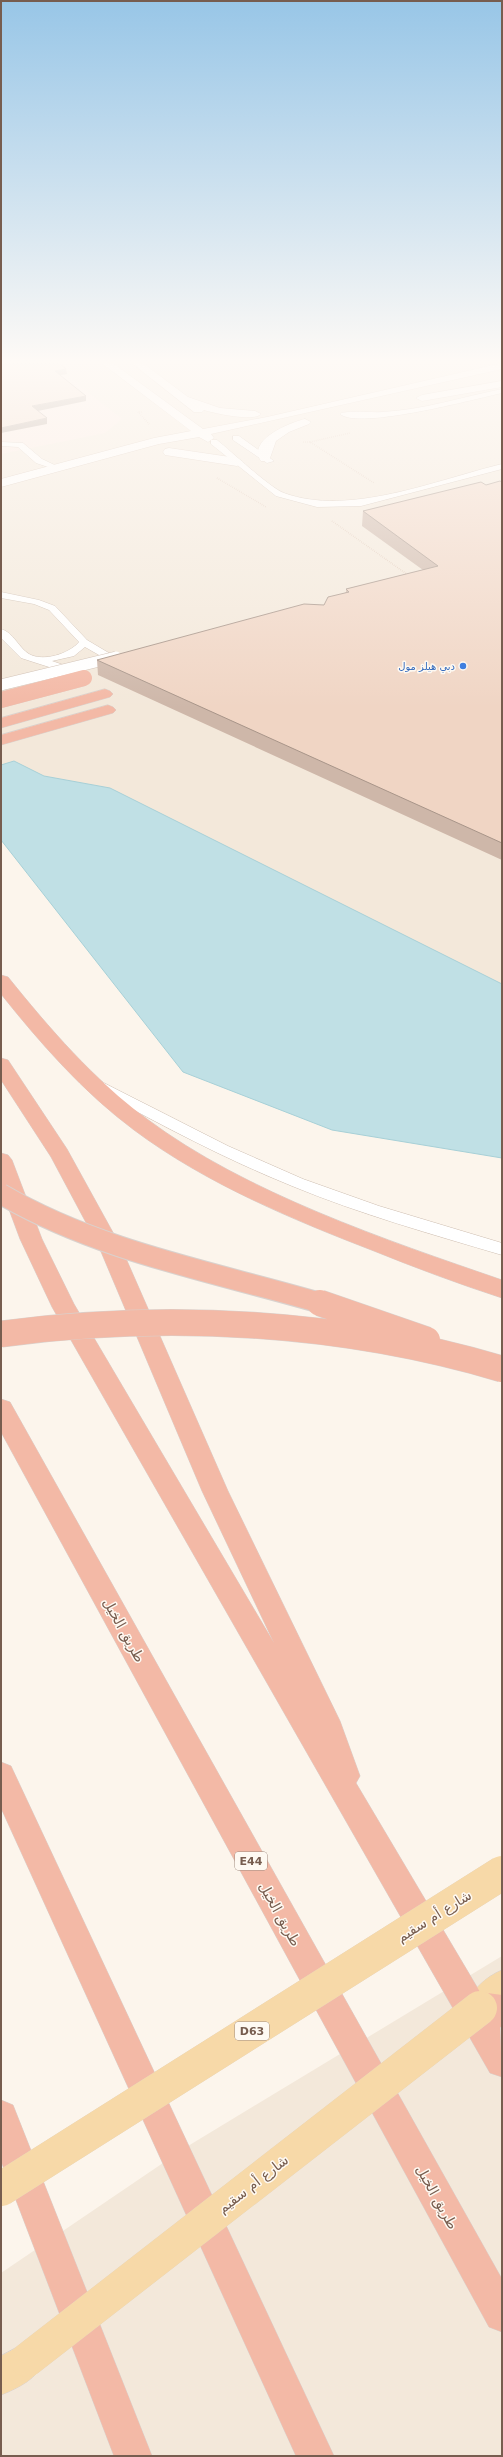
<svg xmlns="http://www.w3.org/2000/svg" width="503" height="2457" viewBox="0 0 503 2457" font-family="'DejaVu Sans','Noto Sans Arabic',sans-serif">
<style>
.residential{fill:#f3e8da}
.commercial{fill:#fbe8e0}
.water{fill:#c0e0e5;stroke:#a7d0d7}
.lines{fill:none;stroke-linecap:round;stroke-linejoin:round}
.service-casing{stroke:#cebeb1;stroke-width:1}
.secondary-casing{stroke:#d4c0b1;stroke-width:1}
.primary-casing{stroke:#d9d2ce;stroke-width:1}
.motorway-casing{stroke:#d9d2ce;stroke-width:1}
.path{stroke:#d6b9a7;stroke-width:1.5;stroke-dasharray:0.5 1.5;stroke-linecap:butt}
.service{fill:#fff;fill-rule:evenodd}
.secondary{fill:#fff;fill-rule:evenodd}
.primary{fill:#f7d9a8;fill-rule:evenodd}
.motorway{fill:#f3b9a6;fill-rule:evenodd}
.service-bridge-casing{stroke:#cebeb1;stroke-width:12;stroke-linecap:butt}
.primary-bridge-casing{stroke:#d9d2ce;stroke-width:34;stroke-linecap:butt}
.motorway-bridge-far2-casing{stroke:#d9d2ce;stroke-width:16;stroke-linecap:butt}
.motorway-bridge-far1-casing{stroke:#d9d2ce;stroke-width:22;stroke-linecap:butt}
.motorway-bridge-casing{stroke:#d9d2ce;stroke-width:27;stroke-linecap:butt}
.service-bridge{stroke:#fff;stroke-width:11}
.primary-bridge{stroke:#f7d9a8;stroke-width:34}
.motorway-bridge-far2{stroke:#f3b9a6;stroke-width:16}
.motorway-bridge-far1{stroke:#f3b9a6;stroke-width:20}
.motorway-bridge{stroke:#f3b9a6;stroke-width:26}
.wall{fill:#ceb7a9}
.shaded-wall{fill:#a89589}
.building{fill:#f0d5c4;stroke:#a89589}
.shop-dot{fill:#3f7fe0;stroke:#fef9f2;stroke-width:1.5}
.labels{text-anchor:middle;stroke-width:3;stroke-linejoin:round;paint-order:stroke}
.far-shop-label{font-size:10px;fill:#366cbe;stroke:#fef9f2;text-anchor:end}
.shield{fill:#fef9f2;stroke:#a08c80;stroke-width:1}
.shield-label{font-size:11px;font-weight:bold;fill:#775d4f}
.near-street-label{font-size:14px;fill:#775d4f;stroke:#fef9f2}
</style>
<rect width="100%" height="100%" fill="#fcf5ec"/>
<!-- residential -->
<path class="residential" d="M1,364H502V1154L1,825Z
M502,1956V2456H1V2273L188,2146Z"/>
<!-- commercial -->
<path class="commercial" d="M1,364H52L122,419L105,433L1,454Z"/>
<!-- water -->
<path class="water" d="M14,761L44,776L110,788L502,984V1158L332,1130L183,1072L1,840V765Z"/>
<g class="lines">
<!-- service casing -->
<g class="service-casing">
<path id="service" d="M502,389V393C475,399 359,430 340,414C345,410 373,413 382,412C423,410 462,397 502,389Z
M233,436H239L274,461L267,463L233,440Z
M211,440H217C231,451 270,488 284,493C349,517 436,480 502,464V469L361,506L317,507L276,496L211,444Z
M1,442L23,443L42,459L61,468L57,470L36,463L18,447L1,446Z
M1,592L39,600L55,606L87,640L129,665L120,667L85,647L74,656L52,661L78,670L79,672L74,675L21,658L1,638V629C13,632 19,648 29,654C43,662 69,654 79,642L49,610L34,604L1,598Z
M102,1082L228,1146L303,1179L379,1206L502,1243V1255C431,1234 360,1214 292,1186C225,1159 161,1125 97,1090L95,1087L97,1084Z"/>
</g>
<!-- secondary casing -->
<g class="secondary-casing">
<path id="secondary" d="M103,364H114L203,429L267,417L498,364H502V369L211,434L214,438L208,442L199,437L159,444L1,487V479L154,438L191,431Z
M133,364H144L188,397L220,408L255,411L261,414C254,422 213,413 204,410L202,412H194Z
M502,381V387L422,401L416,398L422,395Z
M305,419L311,422L309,424L289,432L276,441L269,461H261C246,440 291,422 305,419Z
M169,448L237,458L243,462L237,466L165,455L163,452L165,449Z"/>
</g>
<!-- primary casing -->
<g class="primary-casing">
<path id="primary" d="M502,1970V2009L491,2019L480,2024L469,2019L464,2008C471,1991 485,1977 502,1970Z
M27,2342L40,2347L45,2360C37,2379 20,2387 1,2395V2356Z"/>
</g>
<!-- motorway casing -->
<g class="motorway-casing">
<path id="motorway" d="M105,689L110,691L113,694L110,697L1,728V718Z
M108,705L113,707L116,710L113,713L1,745V735Z
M1,975L8,977C49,1028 94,1080 147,1119C246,1193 386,1240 502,1280V1298C459,1284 416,1268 374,1251C291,1219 205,1183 134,1130C83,1092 40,1043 1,994Z
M1,1058L8,1060L67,1149L121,1247L228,1491L340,1721L360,1776L356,1783L480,1992L502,1995V2027H500L502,2077L490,2073L52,1307L20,1239L1,1188V1153L8,1155L12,1160L42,1239L74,1304L274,1643L202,1491L99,1247L51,1157L1,1080Z
M1,1399L10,1402L502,2279V2332L489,2327L1,1432Z
M1,1762L11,1766L334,2456H296L1,1808Z
M1,2100L13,2105L152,2456H114L1,2161Z"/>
</g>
<!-- path -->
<path class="path" d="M81,364L92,372
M142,412H138L150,425
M303,442H310L374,483
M310,442L350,433
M217,478L266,507
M332,521L408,575"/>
<!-- service -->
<use href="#service" class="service"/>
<!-- secondary -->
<use href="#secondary" class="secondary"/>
<!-- primary -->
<use href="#primary" class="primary"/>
<!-- motorway -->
<use href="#motorway" class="motorway"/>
<!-- service-bridge casing -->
<g class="service-bridge-casing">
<path id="service-bridge" d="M1,685L116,657"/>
</g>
<!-- primary-bridge casing -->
<g class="primary-bridge-casing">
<path id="primary-bridge" d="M1,2189L502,1873
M27,2360L480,2008"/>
</g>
<!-- motorway-bridge-far2 casing -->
<g class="motorway-bridge-far2-casing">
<path id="motorway-bridge-far2" d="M1,700L84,678"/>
</g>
<!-- motorway-bridge-far1 casing -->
<g class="motorway-bridge-far1-casing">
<path id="motorway-bridge-far1" d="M1,1194C100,1252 215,1272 324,1304"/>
</g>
<!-- motorway-bridge casing -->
<g class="motorway-bridge-casing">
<path id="motorway-bridge" d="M320,1303L427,1340
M1,1334C167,1312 341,1321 502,1369"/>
</g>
<!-- service-bridge -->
<use href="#service-bridge" class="service-bridge"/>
<!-- primary-bridge -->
<use href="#primary-bridge" class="primary-bridge"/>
<!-- motorway-bridge-far2 -->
<use href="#motorway-bridge-far2" class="motorway-bridge-far2"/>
<!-- motorway-bridge-far1 -->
<use href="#motorway-bridge-far1" class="motorway-bridge-far1"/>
<!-- motorway-bridge -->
<use href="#motorway-bridge" class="motorway-bridge"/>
</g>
<!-- wall -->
<path class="wall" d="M502,482V860L98,675L97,660L324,605L346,592V589L423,570L362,526L363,511L486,485Z"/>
<!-- shaded-wall -->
<path class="shaded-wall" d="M66,369L67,374L55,376V371Z
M86,396V401L33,412L32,406Z
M47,418V424L1,433V428Z"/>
<!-- building -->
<path class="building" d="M1,364H60L66,369L55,371L86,396L32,406L47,418L1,428Z
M500,481L502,482V843L97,660L304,604L324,605L328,597L349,592L346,589L438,566L363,511L481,482L486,485Z"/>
<!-- sky -->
<linearGradient id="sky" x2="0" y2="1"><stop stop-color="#98c6e7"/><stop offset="0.51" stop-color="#fefaf6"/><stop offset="1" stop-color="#fefaf6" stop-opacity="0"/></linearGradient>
<rect width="503" height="708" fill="url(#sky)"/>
<!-- markers -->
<circle class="shop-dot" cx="463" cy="666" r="4"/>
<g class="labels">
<!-- far-shop labels -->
<g class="far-shop-label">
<text x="455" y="670">دبي هيلز مول</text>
</g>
<!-- shield labels -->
<g class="shield">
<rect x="235" y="1852" width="32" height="18" rx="3"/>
<rect x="235" y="2022" width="34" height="18" rx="3"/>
</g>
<g class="shield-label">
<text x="251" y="1865">E44</text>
<text x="252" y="2035">D63</text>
</g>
<!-- near-street labels -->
<g class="near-street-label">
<text transform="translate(124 1630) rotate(61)" y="5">طريق الخيل</text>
<text transform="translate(280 1914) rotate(61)" y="5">طريق الخيل</text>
<text transform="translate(434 1916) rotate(-32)" y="5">شارع أم سقيم</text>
<text transform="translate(253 2184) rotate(-38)" y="5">شارع أم سقيم</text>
<text transform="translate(437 2197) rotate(61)" y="5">طريق الخيل</text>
</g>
</g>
<!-- border -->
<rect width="503" height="2457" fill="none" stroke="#775d4f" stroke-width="4"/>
</svg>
